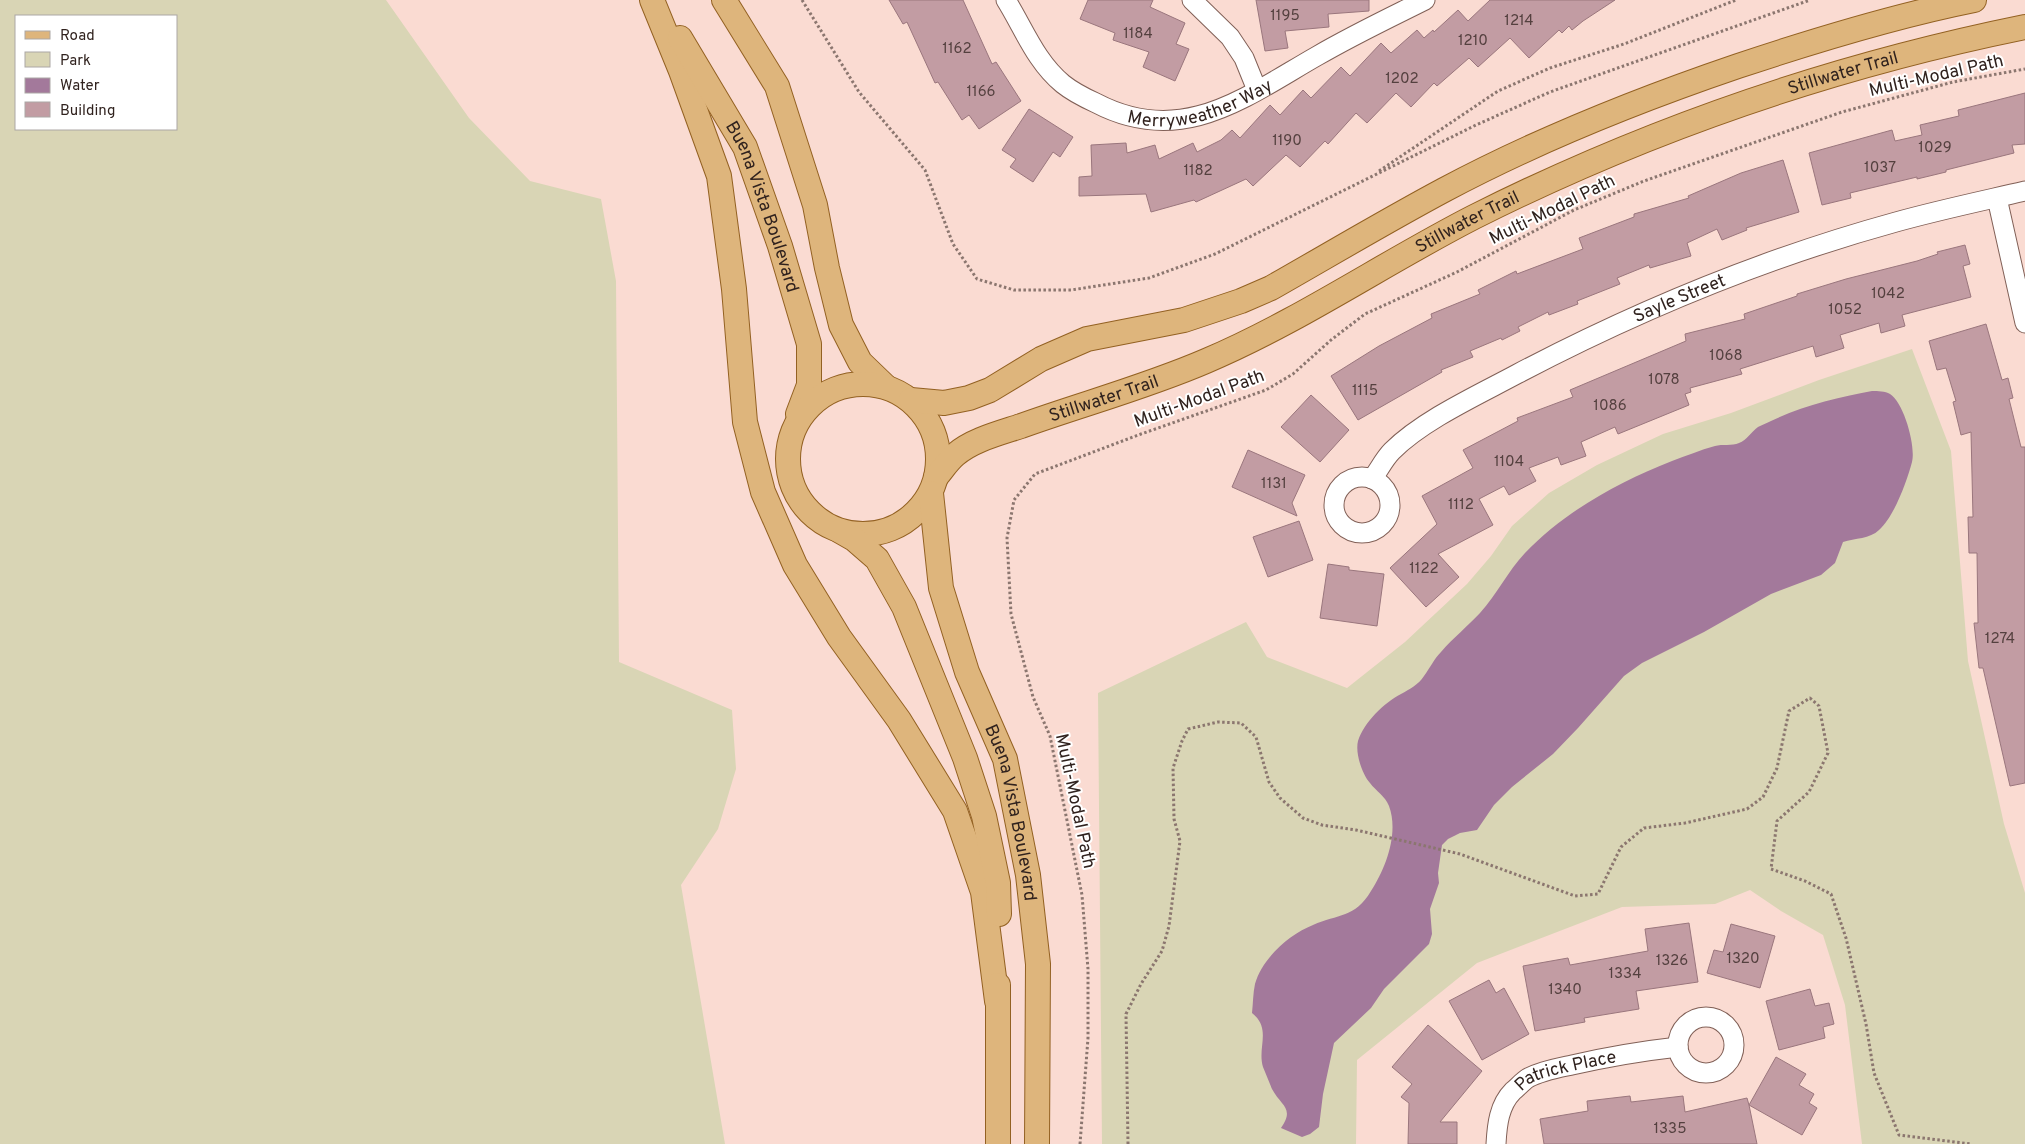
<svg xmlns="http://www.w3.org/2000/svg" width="2025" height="1144" viewBox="0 0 2025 1144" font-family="Overpass,sans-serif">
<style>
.green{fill:#d9d5b5;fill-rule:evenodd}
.water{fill:#a3799b}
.building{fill:#c29ca3;stroke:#9a767d}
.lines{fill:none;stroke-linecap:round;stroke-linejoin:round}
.minor-casing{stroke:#816057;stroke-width:21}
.major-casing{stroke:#936122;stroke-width:26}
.path{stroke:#8b766f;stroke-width:3;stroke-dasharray:2.5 2.5;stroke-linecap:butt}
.minor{stroke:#fff;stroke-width:19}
.major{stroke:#deb57c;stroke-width:24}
.labels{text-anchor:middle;stroke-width:4;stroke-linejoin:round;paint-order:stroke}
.number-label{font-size:15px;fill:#54403f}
.street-label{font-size:18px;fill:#30221e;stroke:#fff}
</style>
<rect width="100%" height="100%" fill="#fadbd2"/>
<!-- green -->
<path class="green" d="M0,0H386L469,118L530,181L601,199L616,281L619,662L732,710L736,769L718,829L681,885L725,1144H0ZM16,16H176V129H16Z
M1912,349L1951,451L1968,661L2004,824L2025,893V1144H1862L1845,1005L1823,935L1781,911L1750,890L1715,904L1622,907L1477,963L1357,1060L1356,1144H1102L1098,693L1246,622L1267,657L1347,688L1405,642L1467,584L1491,556L1512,526L1549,493L1597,465L1663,434L1731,413L1819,380Z"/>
<!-- water -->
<path class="water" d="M1872,391C1878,391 1885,391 1890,394C1904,403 1916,446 1912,462C1907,481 1894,517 1879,530C1870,539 1855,538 1843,542L1835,563L1821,575L1771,594L1704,632L1642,663L1624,676L1578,728L1553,754L1512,787L1494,805L1477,830L1460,833L1448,839L1442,845L1438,873L1439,883L1430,909L1432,934L1429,944L1384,989L1371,1008L1334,1043L1323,1094L1319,1127L1310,1134L1302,1137L1281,1128C1295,1108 1281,1106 1272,1089C1269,1082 1266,1074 1263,1067C1257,1047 1272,1029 1252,1013C1253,1004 1253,993 1255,984C1262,958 1290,934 1313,925C1338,914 1355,918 1371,891C1386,868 1399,833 1389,806C1385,796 1376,791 1370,783C1362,774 1355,753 1358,741C1364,722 1384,703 1401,694C1410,689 1418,685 1424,676C1430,668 1434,659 1441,652C1453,638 1468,626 1480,613C1497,594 1508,571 1525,553C1565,511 1619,482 1672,461C1686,456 1700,450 1715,446C1722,444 1732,446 1739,443C1747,440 1751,432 1758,427C1762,425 1767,423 1771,421C1802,406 1839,397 1872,391Z"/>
<!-- building -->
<path class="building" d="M889,0H963L992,64L996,62L1021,101L979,129L969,115L962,120L938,82L935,83L907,22L903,24Z
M1088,0H1153L1150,7L1185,23L1176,44L1189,49L1175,81L1143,67L1149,52L1113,40L1115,33L1080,19Z
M1256,0H1369V11L1328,14L1329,27L1285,31L1288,48L1265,51Z
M1490,0H1615L1583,21L1572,30L1569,26L1562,33L1559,30L1529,58L1510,38L1478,67L1469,58L1437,86L1434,83L1411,107L1396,93L1367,123L1356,113L1328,144L1325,141L1300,167L1286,155L1253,186L1246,179L1196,202L1194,200L1151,212L1146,194L1079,196V177L1092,176L1091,145L1126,143L1127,153L1155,145L1159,159L1193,143L1197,152L1221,140L1232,130L1240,138L1270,105L1280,115L1303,90L1311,98L1341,67L1350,76L1381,43L1391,53L1417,30L1424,38L1433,30L1434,32L1458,10L1468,21Z
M2025,93V144L2012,145L2014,153L1946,170V172L1917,179V177L1850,193L1851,198L1822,205L1809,153L1892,130L1895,141L1922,135L1920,125L1959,116L1958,110Z
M1029,109L1073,137L1060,157L1053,152L1033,182L1010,167L1016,159L1002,150Z
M1783,160L1799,212L1746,228L1747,230L1722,240L1717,229L1687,243L1691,256L1650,268L1649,265L1617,278L1620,284L1577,301L1578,304L1549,315L1548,312L1518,327L1520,331L1502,340L1501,338L1470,351L1473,357L1441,370L1442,372L1358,420L1331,376L1379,346L1432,318L1431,314L1480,294L1478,290L1516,271L1517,274L1583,249L1579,238L1634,217V214L1689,198L1688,196L1741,173Z
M1965,245L1970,264L1963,266L1971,297L1902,315L1905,326L1881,333L1879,323L1840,335L1844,348L1816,357L1813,346L1740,369L1742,374L1690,388L1691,392L1685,394L1689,405L1618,434L1615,427L1581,442L1586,456L1561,465L1558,457L1529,468L1536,481L1509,495L1504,486L1479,499L1493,525L1438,554L1459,577L1426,607L1390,568L1437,524L1422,496L1473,468L1463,450L1518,421L1517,418L1573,397L1570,390L1686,341L1685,334L1745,319L1744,314L1797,296V294L1846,279L1917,261L1938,254L1937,252Z
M1986,324L2002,380L2008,378L2013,398L2009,399L2021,447H2025V783L2010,786L1983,668H1979L1974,623H1978L1977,553H1969L1968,517H1973L1971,432L1961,435L1953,402L1956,401L1946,368L1937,370L1929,341Z
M1311,395L1349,430L1320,462L1281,427Z
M1248,450L1305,475L1292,503L1297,516L1232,487Z
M1299,521L1313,560L1268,577L1253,537Z
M1328,564L1349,567V570L1384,574L1377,626L1320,618Z
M1689,923L1698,982L1636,991L1639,1009L1584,1018L1585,1022L1535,1031L1523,966L1568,958L1570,965L1648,951L1645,929Z
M1731,924L1775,936L1760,988L1707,973L1714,950L1723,952Z
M1489,980L1496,993L1504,988L1529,1034L1482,1060L1449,1001Z
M1810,989L1815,1006L1829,1003L1834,1024L1823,1027L1825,1038L1779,1050L1766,1001Z
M1428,1025L1482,1071L1440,1122H1457V1144H1408L1409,1103L1401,1097L1412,1084L1392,1067Z
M1776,1057L1806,1074L1799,1085L1814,1094L1809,1103L1817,1108L1802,1135L1749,1105L1757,1144H1544L1540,1119L1588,1111L1587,1101L1630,1096L1631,1102L1683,1096L1685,1112L1747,1098L1749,1105Z"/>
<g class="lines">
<!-- minor casing -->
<g class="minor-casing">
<g id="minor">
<path id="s1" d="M1006,0C1024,29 1036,62 1063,84C1073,92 1085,98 1096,103C1182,148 1245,97 1317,56C1353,35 1389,18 1425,0"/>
<path d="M1192,0L1230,37L1244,58L1257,90"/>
<path d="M1997,198L2025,323"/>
<circle cx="1362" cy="505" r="28"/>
<path id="s2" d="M1372,479C1379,470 1384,459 1392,451C1423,420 1478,395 1517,374C1637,311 1765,258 1896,222C1939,210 1982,201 2025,191"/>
<circle cx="1706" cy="1045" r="28"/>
<path id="s3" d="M1496,1144C1497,1125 1499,1105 1513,1091C1518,1087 1523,1081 1528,1078C1541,1071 1558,1068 1572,1065C1607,1057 1642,1051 1678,1047"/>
</g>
</g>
<!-- major casing -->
<g class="major-casing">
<g id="major">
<path d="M652,0L681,71L719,176L734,289L745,422L763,492L795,565L839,637L899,720L955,811L983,892L997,1001"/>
<path d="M724,0L777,86L815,205L827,268L841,325L860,362L886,387"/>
<path id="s4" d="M680,38L745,147L780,246L809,344V385L798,414"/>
<circle cx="863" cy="459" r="75"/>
<path d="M911,400L944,403L969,398L990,390L1041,359L1087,339L1184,320L1241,301L1271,288C1329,255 1386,221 1444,190C1538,140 1638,100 1738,66C1816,40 1894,16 1974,0"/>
<path id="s5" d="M936,477C942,470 948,461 955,455C972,440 1000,433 1021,426C1082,404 1146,387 1206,361C1300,321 1384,263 1474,217C1649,129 1833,66 2025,27"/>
<path id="s6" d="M931,493L941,588L967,672L1005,759L1028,875L1038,964L1037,1144"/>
<path d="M840,531L854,539L877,559L904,607L965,758L984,816L998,883L999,914"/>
<path d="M998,1144V985"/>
</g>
</g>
<!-- path -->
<path class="path" d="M802,0L859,92L925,170L953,244L977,279L1014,290H1071L1149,278L1215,254L1476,125L1550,92L1810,0
M1379,171L1498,91L1550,68L1624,44L1736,0
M1080,1144L1088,1038V969L1082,895L1050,736L1033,697L1011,614L1007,538L1014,500L1035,474L1141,434L1266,390L1293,374L1331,340L1365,314L1457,272L1574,210L1644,181L1842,112L1953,82L2025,69
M1128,1144L1126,1014L1141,984L1162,951L1169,926L1180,841L1174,819L1173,768L1182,741L1188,729L1218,722L1241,723L1256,737L1269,782L1280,798L1303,818L1322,825L1356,830L1460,854L1575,896L1598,894L1621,847L1644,828L1685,823L1747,809L1763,797L1777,768L1789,711L1810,698L1819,706L1828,753L1809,792L1777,821L1771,869L1805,881L1831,894L1846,938L1866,1024L1874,1073L1899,1135L1971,1144"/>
<!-- minor -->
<use href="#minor" class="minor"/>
<!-- major -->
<use href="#major" class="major"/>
</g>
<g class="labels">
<!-- number labels -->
<g class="number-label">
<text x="1285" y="20">1195</text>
<text x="1519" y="25">1214</text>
<text x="1138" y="38">1184</text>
<text x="1473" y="45">1210</text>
<text x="957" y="53">1162</text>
<text x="1402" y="83">1202</text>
<text x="981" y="96">1166</text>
<text x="1287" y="145">1190</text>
<text x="1935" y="152">1029</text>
<text x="1880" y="172">1037</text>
<text x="1198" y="175">1182</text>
<text x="1888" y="298">1042</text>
<text x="1845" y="314">1052</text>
<text x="1726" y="360">1068</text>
<text x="1664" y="384">1078</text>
<text x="1365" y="395">1115</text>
<text x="1610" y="410">1086</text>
<text x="1509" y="466">1104</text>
<text x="1274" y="488">1131</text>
<text x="1461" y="509">1112</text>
<text x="1424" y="573">1122</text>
<text x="2000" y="643">1274</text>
<text x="1743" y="963">1320</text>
<text x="1672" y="965">1326</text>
<text x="1625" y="978">1334</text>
<text x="1565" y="994">1340</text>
<text x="1670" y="1133">1335</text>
</g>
<!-- street labels -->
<g class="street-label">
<text dy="6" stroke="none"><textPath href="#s5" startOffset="999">Stillwater Trail</textPath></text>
<text transform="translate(1936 75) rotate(-13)" y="6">Multi-Modal Path</text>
<text dy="6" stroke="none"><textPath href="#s1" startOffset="250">Merryweather Way</textPath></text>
<text dy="6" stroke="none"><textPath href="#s4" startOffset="189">Buena Vista Boulevard</textPath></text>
<text transform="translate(1552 209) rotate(-26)" y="6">Multi-Modal Path</text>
<text dy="6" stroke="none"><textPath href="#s5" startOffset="594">Stillwater Trail</textPath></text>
<text dy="6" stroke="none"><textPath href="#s2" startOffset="361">Sayle Street</textPath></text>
<text dy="6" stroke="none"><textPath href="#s5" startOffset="189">Stillwater Trail</textPath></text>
<text transform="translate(1199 398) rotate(-20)" y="6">Multi-Modal Path</text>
<text transform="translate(1076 801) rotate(78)" y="6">Multi-Modal Path</text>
<text dy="6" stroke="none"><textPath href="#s6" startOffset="332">Buena Vista Boulevard</textPath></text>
<text dy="6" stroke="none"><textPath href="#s3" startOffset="115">Patrick Place</textPath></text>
</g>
</g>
<!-- legend -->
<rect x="15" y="15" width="162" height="115" fill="#ffffff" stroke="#aca7a5"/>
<rect x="25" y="31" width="25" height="8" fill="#deb57c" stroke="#aca7a5"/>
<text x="60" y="40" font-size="15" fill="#30221e">Road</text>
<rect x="25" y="52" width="25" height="15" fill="#d9d5b5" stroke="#aca7a5"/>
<text x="60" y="65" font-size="15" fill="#30221e">Park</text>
<rect x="25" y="78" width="25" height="15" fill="#a3799b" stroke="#aca7a5"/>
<text x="60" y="90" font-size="15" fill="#30221e">Water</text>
<rect x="25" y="102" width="25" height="15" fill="#c29ca3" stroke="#aca7a5"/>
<text x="60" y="115" font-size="15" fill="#30221e">Building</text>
</svg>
